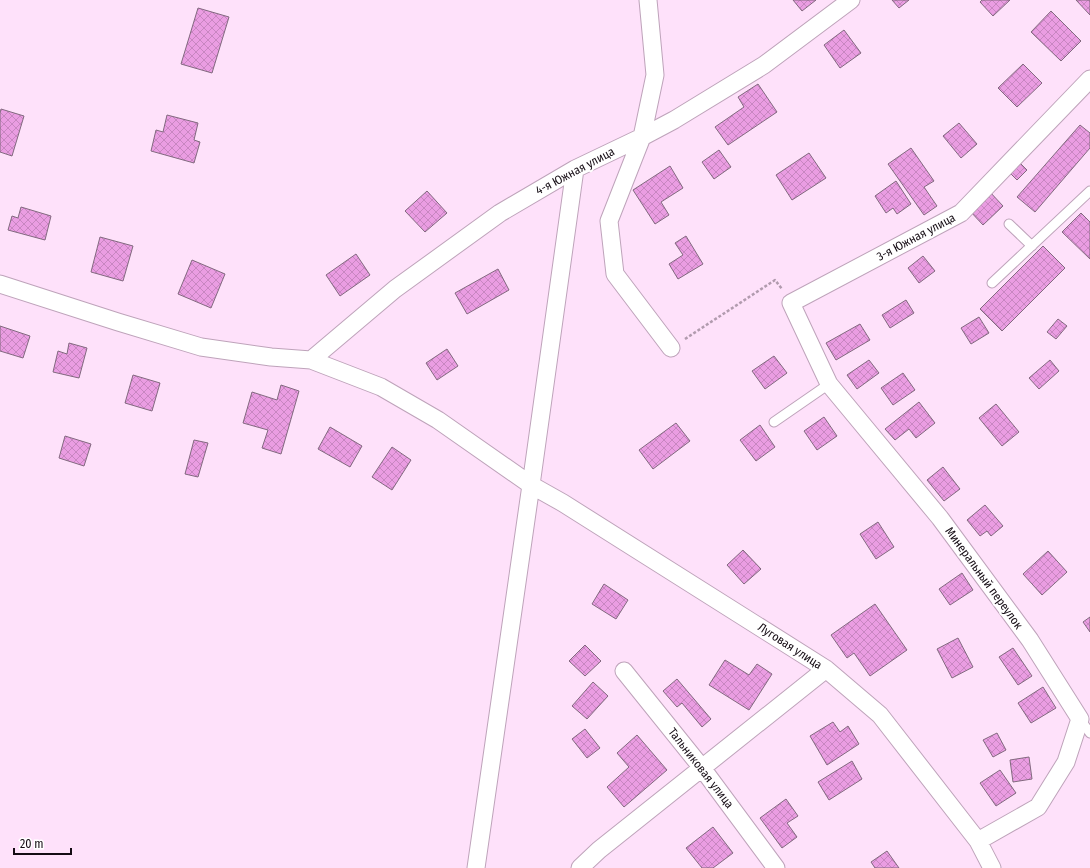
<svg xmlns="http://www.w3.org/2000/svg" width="1090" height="868" viewBox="0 0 1090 868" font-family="'Fira Sans Condensed',sans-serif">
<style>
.building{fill:url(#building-cross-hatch);stroke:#82697f}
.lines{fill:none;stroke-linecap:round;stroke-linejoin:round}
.lane-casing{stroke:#bea3ba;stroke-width:11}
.street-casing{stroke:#bea3ba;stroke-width:19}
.path{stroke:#b19bae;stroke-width:2.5;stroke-dasharray:3 2;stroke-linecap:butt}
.lane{stroke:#fff;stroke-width:9}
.street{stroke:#fff;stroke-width:17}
.labels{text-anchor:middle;stroke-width:4;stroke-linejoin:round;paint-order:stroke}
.street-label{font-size:12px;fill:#140b13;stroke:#fff}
</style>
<defs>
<pattern id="building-cross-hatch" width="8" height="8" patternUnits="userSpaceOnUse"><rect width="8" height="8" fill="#ea9de2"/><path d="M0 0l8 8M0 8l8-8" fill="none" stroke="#c886c1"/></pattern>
</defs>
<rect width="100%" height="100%" fill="#fee1fa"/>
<!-- building -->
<path class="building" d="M793,0H816L802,11Z
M892,0H909L899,8Z
M982,0H1010L993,16L980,2Z
M1076,0H1090V15Z
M198,8L229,17L212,73L181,64Z
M1051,11L1081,41L1061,61L1031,32Z
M844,30L861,53L840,68L824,45Z
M1023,64L1042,83L1017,107L998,88Z
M758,84L777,112L728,145L715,127L744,107L738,97Z
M1,109L24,116L12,156L0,152V113Z
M167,115L198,123L194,140L200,142L194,163L151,151L156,130L163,132Z
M959,123L977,144L961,158L943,136Z
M1080,125L1090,133V148L1035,212L1017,197Z
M911,148L934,181L924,187L937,206L924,215L888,164Z
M719,150L731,167L714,179L702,162Z
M809,153L826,178L792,200L776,175Z
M1017,160L1027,170L1017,180L1007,170Z
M670,166L683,188L661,202L669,215L655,224L633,190Z
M896,181L911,204L897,214L893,208L886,213L875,196Z
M427,191L447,213L425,232L405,211Z
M989,191L1003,206L983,225L969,210Z
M21,207L51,216L45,240L8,230L12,216L18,218Z
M1081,213L1090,222V259L1062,232Z
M686,236L703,264L678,279L669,264L683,255L675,243Z
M100,237L133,246L123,281L91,272Z
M1043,246L1065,268L1002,331L980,309Z
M356,254L370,275L340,296L326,275Z
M923,256L935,271L919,283L908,268Z
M192,260L225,274L211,308L178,294Z
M498,269L509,290L467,314L455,293Z
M906,300L914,313L890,328L882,315Z
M979,317L989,333L971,344L961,328Z
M1058,319L1067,326L1056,339L1047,332Z
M860,324L870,340L836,360L826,343Z
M0,326L30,336L23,358L0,351Z
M69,343L87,348L79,378L53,372L58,351L67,354Z
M447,349L458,366L437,380L426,363Z
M774,356L787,373L765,389L752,371Z
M869,360L879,373L857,389L847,375Z
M1050,360L1059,371L1039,389L1029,378Z
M903,373L915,390L893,405L881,388Z
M133,375L160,383L152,411L125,403Z
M281,385L299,391L281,454L262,448L268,430L243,423L252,392L277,400Z
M919,402L935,423L916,438L909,429L895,440L885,429Z
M996,404L1019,432L1002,446L979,418Z
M824,417L837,436L817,450L804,431Z
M676,423L690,441L653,469L639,450Z
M760,425L775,447L756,461L740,440Z
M330,427L362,446L350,467L318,449Z
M65,436L91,444L84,466L59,458Z
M194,440L208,443L198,477L185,474Z
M392,447L411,460L392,490L372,477Z
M943,467L960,489L944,501L927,480Z
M985,505L1003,526L991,536L987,531L980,536L967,520Z
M878,522L894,547L876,559L860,534Z
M743,550L761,569L744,584L727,565Z
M1048,551L1067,572L1042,595L1023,574Z
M962,573L973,590L950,605L939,589Z
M604,584L628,600L616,619L592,604Z
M875,604L907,650L870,676L854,653L847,658L831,635Z
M1090,617V632L1083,622Z
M958,638L973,667L952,678L937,649Z
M585,645L601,661L585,676L569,661Z
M1013,648L1032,676L1018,685L999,657Z
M725,660L749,675L757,664L772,674L749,710L709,685Z
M677,679L711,719L702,727L682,703L677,707L663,691Z
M593,682L608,696L587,719L572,706Z
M1043,687L1056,708L1031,723L1018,703Z
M833,722L840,732L848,726L859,744L827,765L810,736Z
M585,729L600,748L587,758L572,739Z
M997,733L1006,750L993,757L983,740Z
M637,735L667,770L624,807L607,787L629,767L617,753Z
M1029,757L1032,779L1013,782L1010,760Z
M852,761L862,779L829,800L818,782Z
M1000,770L1016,793L996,806L980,783Z
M786,799L798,816L787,823L797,837L782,848L760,818Z
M713,827L733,853L713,868H702L686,848Z
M887,851L899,868H875L871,862Z"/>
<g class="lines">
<!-- lane casing -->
<g class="lane-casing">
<path id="lane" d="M1009,224L1032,246
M992,283L1090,191
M774,422L829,384
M1080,719L1090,733"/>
</g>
<!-- street casing -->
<g class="street-casing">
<path id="street" d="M648,0L655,75L642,137L609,221L615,274L671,348
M0,284L118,322L201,347L271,357L311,360L381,387L438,420L531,485L563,503L826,669L880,715L978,841L992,868
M311,360L395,289L500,213L575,169L642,137L674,120L764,65L851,0
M624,671L702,768L776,868
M978,841L1038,807L1066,762L1080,719L1030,640L940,518L829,384L791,303L961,213L1090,79
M476,868L531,485L575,169
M580,868L599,850L826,669"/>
</g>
<!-- path -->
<path class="path" d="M685,339L775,280L782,289"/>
<!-- lane -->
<use href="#lane" class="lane"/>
<!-- street -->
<use href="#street" class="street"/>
</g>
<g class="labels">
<!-- street labels -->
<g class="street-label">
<text transform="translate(575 171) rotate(-28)" y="4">4-я Южная улица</text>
<text transform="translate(916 237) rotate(-28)" y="4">3-я Южная улица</text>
<text transform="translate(984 578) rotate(54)" y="4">Минеральный переулок</text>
<text transform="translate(790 646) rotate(33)" y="4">Луговая улица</text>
<text transform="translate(701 768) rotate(52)" y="4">Тальниковая улица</text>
</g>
</g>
<!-- scale -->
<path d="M14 848v6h57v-6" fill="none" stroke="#140b13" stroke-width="2"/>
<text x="20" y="848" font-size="12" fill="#140b13" stroke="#ffffff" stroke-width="3" paint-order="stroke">20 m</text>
</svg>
